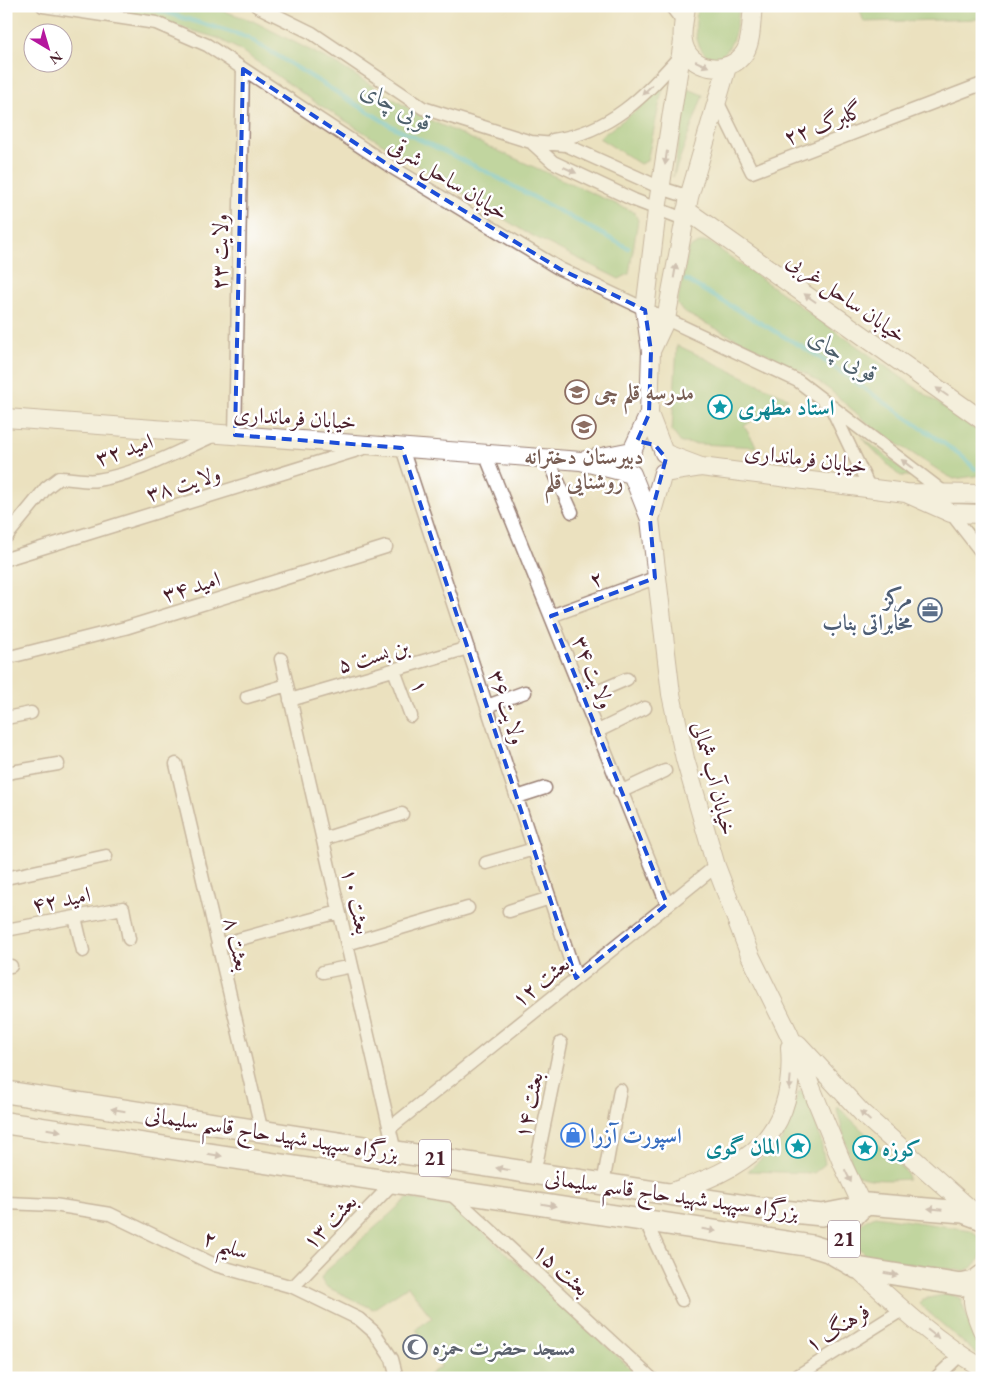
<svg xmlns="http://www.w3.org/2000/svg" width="988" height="1384" viewBox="0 0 988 1384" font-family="'EB Garamond',Amiri,serif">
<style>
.green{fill:#8fc578;stroke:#6c7252}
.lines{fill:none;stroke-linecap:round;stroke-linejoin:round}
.stream{stroke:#55c2cd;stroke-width:4.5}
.minor-casing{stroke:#9a8075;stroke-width:15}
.secondary-casing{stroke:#9a8075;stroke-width:20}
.trunk-casing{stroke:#9a8075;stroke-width:24}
.minor{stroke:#fff;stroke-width:12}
.secondary{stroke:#fff;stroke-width:18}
.trunk{stroke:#fff;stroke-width:21}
.oneway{fill:#ae9aa0}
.marked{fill:none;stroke:#1d4ed8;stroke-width:4;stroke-dasharray:10 6;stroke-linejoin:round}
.labels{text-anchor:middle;stroke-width:5;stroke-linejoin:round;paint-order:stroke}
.shield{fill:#fff;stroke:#80626b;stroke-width:1}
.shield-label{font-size:21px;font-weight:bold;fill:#4a1f2b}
.street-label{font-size:22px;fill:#4a1f2b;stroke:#fff}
.education-label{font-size:22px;font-weight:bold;fill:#785e54;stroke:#fff;text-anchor:start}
.culture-label{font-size:22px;font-weight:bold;fill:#0d838f;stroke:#fff;text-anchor:start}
.service-label{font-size:22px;font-weight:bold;fill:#4e5e75;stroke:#fff;text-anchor:end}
.shop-label{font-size:22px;font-weight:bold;fill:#366cbe;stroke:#fff;text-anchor:start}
.worship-label{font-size:22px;font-weight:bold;fill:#5b616d;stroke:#fff;text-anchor:start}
.water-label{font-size:24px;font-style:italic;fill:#4e606c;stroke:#fff}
</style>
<rect width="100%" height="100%" fill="#fff"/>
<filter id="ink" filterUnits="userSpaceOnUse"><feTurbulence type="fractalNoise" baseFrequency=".02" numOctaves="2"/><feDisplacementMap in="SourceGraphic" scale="10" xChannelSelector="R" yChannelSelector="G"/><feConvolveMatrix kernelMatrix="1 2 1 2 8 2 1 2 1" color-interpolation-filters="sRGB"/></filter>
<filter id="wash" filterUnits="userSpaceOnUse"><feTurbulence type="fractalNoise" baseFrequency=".0096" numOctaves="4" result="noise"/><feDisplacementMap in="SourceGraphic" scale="20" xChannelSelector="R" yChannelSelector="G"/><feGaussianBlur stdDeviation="1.12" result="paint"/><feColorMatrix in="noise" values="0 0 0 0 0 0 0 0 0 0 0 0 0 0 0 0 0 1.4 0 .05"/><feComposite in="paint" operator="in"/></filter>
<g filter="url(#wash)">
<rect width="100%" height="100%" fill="#ebe1bf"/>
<!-- green -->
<path class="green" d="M102,6H208L251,20L335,63L423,117L634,212L638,220L629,274L619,279L525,232L315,102L240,50L217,38L126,11Z
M698,6H739C738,23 732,67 706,55C693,42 695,24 698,6Z
M858,6H982V19L864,22Z
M664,83L647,161L640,164L599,138L642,106Z
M688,89L703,95L673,177Z
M701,242H709L976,430L982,437V475L954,479L946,475L873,428L830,390L807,374L683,312L677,304L689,248Z
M677,345L788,398L744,426L757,447L681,443L672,431Z
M860,436L912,476H901L896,473Z
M969,524L982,527V545Z
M799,1091L805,1094L820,1136L825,1164L814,1173L748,1171L782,1140Z
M838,1107L907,1173L908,1179C895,1180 864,1182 854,1173L837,1110Z
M408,1198L457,1208L641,1378H425L441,1366L416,1329L432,1318L408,1286L373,1309L325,1286L321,1279L325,1272Z
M875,1216L971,1230L981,1239C984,1255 980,1266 963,1271L869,1258C850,1246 853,1222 875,1216Z
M949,1294L960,1298L982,1355L979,1356L919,1304L923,1299Z"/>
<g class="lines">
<!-- stream -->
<path class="stream" d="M144,6L247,37L393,127L485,171L628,248
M686,280L816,355L962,456L975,469"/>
</g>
</g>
<g filter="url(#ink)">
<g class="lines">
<!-- minor casing -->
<g class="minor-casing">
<path id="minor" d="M43,6L156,23L207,45L390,166L560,269L798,381L946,494
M257,6L312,33L423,108L531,142L566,145L661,188L689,197
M671,6L684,23
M717,101L752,172L982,84
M553,140C611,132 644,96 681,55
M531,142L553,162L634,200L684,219
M831,407L870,489
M235,435L243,69
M402,448L576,978
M485,454L667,904
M548,459L572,512
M951,513L982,553
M6,537L46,488L59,478C71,478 86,482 97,480C138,474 178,451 215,435
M6,559L364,448
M551,616L655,578
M6,658L125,628L386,547
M281,659L395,1152
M394,670L411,716
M247,697L287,685
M583,698L627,679
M290,700L468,648
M487,706L525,692
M6,718L31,713
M596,732L645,708
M176,764L262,1132
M6,773L58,764
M620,792L665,771
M517,797L545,788
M323,839L402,814
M486,863L534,849
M6,878L106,856
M509,911L550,898
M75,917L83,951
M6,930L123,908L129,939
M347,944L468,908
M218,945L339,912
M6,966H11
M323,972L352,966
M390,1128L716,866
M534,1174L561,1043
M603,1184L620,1090
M449,1192L651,1378
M6,1203L54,1205L110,1214L215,1265L293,1287L359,1319L374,1332L392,1359L397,1378
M645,1220L682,1300
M293,1287L394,1182
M794,1378L902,1310
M936,1378L960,1355"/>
</g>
<!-- secondary casing -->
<g class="secondary-casing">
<path id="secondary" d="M686,6C685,17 681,30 683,41C687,71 730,77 745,52C752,40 751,20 753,6
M683,41L657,210L645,310L651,351L666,319L689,197L727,67
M686,210L982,420
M649,414L664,453L701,467L663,473L650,519L632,474L581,461L632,451Z
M649,414L651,351
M6,418L581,461
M701,467L906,493
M982,494L906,493L951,513L982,514
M650,519L671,694L685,759L716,866L750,955L789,1034L843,1165L863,1207
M798,1044L862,1113L979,1217
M666,1194C744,1169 797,1139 790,1047
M857,1268C896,1304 935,1341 982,1368
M980,1277C968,1298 973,1308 982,1330"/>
</g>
<!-- trunk casing -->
<g class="trunk-casing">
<path id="trunk" d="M6,1092L773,1210L822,1215L863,1207
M6,1123L812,1246L828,1251L857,1268
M982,1219L963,1212L867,1204C844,1219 835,1246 857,1268L961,1285L974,1282L982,1276"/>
</g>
<!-- minor -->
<use href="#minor" class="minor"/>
<!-- secondary -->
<use href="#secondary" class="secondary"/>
<!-- trunk -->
<use href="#trunk" class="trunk"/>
</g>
<!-- one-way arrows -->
<defs><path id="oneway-solid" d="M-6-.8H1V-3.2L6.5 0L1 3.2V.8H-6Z" transform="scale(1.25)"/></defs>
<g class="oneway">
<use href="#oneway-solid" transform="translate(702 64) rotate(24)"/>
<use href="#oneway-solid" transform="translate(647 90) rotate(136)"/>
<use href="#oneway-solid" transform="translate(666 158) rotate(98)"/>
<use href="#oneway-solid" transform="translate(570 170) rotate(25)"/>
<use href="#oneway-solid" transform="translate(675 271) rotate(-80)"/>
<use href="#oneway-solid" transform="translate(810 298) rotate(-145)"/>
<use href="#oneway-solid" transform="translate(942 392) rotate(-145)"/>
<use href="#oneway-solid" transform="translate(907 464) rotate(-142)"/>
<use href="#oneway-solid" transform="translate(790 1083) rotate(95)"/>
<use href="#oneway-solid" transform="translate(118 1110) rotate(-171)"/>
<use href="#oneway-solid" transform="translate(865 1116) rotate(-137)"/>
<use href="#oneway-solid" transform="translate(54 1130) rotate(9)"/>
<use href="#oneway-solid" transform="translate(215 1155) rotate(9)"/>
<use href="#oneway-solid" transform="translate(503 1169) rotate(-171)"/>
<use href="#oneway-solid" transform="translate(848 1176) rotate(64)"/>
<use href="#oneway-solid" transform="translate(549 1205) rotate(9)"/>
<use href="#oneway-solid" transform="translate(935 1209) rotate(-174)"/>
<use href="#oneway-solid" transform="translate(709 1230) rotate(9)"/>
<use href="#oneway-solid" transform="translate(891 1274) rotate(10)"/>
<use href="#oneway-solid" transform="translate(933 1334) rotate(38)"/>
</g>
</g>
<!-- marked area -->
<path d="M0 0H988V1384H0ZM243,69L390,166L560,269L645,310L651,351L649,414L637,441L655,445L666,458L650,519L655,578L551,616L667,904L576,978L402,448L235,435Z" fill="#ebe1bf" fill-opacity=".55" fill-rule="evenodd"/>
<path class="marked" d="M243,69L390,166L560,269L645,310L651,351L649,414L637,441L655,445L666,458L650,519L655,578L551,616L667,904L576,978L402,448L235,435Z"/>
<!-- icons -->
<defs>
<g id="school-ring" transform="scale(1.25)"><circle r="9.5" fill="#fff" stroke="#8d6e63" stroke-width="1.5"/><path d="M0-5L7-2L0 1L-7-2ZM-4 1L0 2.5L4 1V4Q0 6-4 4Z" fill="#8d6e63"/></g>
<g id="sight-ring" transform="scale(1.25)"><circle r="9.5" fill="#fff" stroke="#0f9aa8" stroke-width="1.5"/><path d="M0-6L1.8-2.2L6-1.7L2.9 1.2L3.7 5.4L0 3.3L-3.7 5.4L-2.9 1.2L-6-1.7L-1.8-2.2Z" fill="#0f9aa8"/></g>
<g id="office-ring" transform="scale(1.25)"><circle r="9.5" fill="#fff" stroke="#5c6f8a" stroke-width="1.5"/><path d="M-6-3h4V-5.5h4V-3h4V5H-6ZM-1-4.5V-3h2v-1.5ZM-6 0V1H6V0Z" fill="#5c6f8a"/></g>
<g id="shop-ring" transform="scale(1.25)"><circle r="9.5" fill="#fff" stroke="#3f7fe0" stroke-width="1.5"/><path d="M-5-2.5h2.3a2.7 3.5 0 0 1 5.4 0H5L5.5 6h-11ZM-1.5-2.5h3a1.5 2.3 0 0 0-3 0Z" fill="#3f7fe0"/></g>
<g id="mosque-ring" transform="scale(1.25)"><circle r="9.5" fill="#fff" stroke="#6b7280" stroke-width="1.5"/><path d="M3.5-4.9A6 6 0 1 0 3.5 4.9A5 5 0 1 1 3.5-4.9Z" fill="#6b7280"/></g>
</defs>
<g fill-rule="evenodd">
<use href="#school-ring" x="577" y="392"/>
<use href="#sight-ring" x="720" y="407"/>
<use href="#school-ring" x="584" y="427"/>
<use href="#office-ring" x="930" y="610"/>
<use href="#shop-ring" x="573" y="1135"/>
<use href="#sight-ring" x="798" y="1146"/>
<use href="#sight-ring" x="865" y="1148"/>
<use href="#mosque-ring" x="415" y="1347"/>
</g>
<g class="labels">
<!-- shield labels -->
<g class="shield">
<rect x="419" y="1139.5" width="32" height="37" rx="4"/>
<rect x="828" y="1220.5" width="32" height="37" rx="4"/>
</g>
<g class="shield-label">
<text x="435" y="1165">21</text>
<text x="844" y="1246">21</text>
</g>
<!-- street labels -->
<g class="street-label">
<text transform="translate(823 123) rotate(-21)" y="8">گلبرگ ۲۲</text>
<text transform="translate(449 178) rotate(32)" y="8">خیابان ساحل شرقی</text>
<text transform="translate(219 252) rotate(-89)" y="8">ولایت ۲۳</text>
<text transform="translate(847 297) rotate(35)" y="8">خیابان ساحل غربی</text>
<text transform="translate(295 417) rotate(4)" y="8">خیابان فرمانداری</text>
<text transform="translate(124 449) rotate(-19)" y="8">امید ۳۲</text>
<text transform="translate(806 458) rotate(7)" y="8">خیابان فرمانداری</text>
<text transform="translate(183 483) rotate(-17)" y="8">ولایت ۳۸</text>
<text transform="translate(596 578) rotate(-20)" y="8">۲</text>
<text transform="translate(191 586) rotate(-17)" y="8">امید ۳۴</text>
<text transform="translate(373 655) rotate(-16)" y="8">بن بست ۵</text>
<text transform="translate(594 672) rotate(68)" y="8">ولایت ۳۴</text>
<text transform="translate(421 686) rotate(71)" y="8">۱</text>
<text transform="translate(508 707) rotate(72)" y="8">ولایت ۳۶</text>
<text transform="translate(715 778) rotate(75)" y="8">خیابان آب شمالی</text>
<text transform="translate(61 899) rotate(-11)" y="8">امید ۴۲</text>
<text transform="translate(357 901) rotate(77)" y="8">بعثت ۱۰</text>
<text transform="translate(238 944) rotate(77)" y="8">بعثت ۸</text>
<text transform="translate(540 981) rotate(-39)" y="8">بعثت ۱۲</text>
<text transform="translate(528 1105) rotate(-78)" y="8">بعثت ۱۴</text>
<text transform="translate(272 1133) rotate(9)" y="8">بزرگراه سپهبد شهید حاج قاسم سلیمانی</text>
<text transform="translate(672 1194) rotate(8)" y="8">بزرگراه سپهبد شهید حاج قاسم سلیمانی</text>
<text transform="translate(329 1221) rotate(-46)" y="8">بعثت ۱۳</text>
<text transform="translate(226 1244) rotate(21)" y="8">سلیم ۲</text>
<text transform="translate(562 1269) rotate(42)" y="8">بعثت ۱۵</text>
<text transform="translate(837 1327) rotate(-32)" y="8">فرهنگ ۱</text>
</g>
<!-- education labels -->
<g class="education-label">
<text x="594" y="400">مدرسه قلم چی</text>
<text x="584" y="464" text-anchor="middle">دبیرستان دخترانه<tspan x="584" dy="25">روشنایی قلم</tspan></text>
</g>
<!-- culture labels -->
<g class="culture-label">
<text x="738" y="415">استاد مطهری</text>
<text x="780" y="1154" text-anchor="end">المان گوی</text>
<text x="882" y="1156">کوزه</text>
</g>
<!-- service labels -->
<g class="service-label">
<text x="912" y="605">مرکز<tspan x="912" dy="25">مخابراتی بناب</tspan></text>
</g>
<!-- shop labels -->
<g class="shop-label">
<text x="590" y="1143">اسپورت آزرا</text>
</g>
<!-- worship labels -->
<g class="worship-label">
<text x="432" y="1355">مسجد حضرت حمزه</text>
</g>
<!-- water labels -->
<g class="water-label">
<text transform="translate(397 106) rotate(29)" y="8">قوبی چای</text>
<text transform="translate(844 355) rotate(33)" y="8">قوبی چای</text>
</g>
</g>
<!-- margin -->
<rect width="988" height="1384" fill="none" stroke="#fff" stroke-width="25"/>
<!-- north arrow -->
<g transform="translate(48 48) rotate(142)"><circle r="24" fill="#ffffff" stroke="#b7a5aa"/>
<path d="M0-4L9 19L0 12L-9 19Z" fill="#b5179e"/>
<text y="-8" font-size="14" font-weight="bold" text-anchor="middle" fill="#4a1f2b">N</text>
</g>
</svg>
